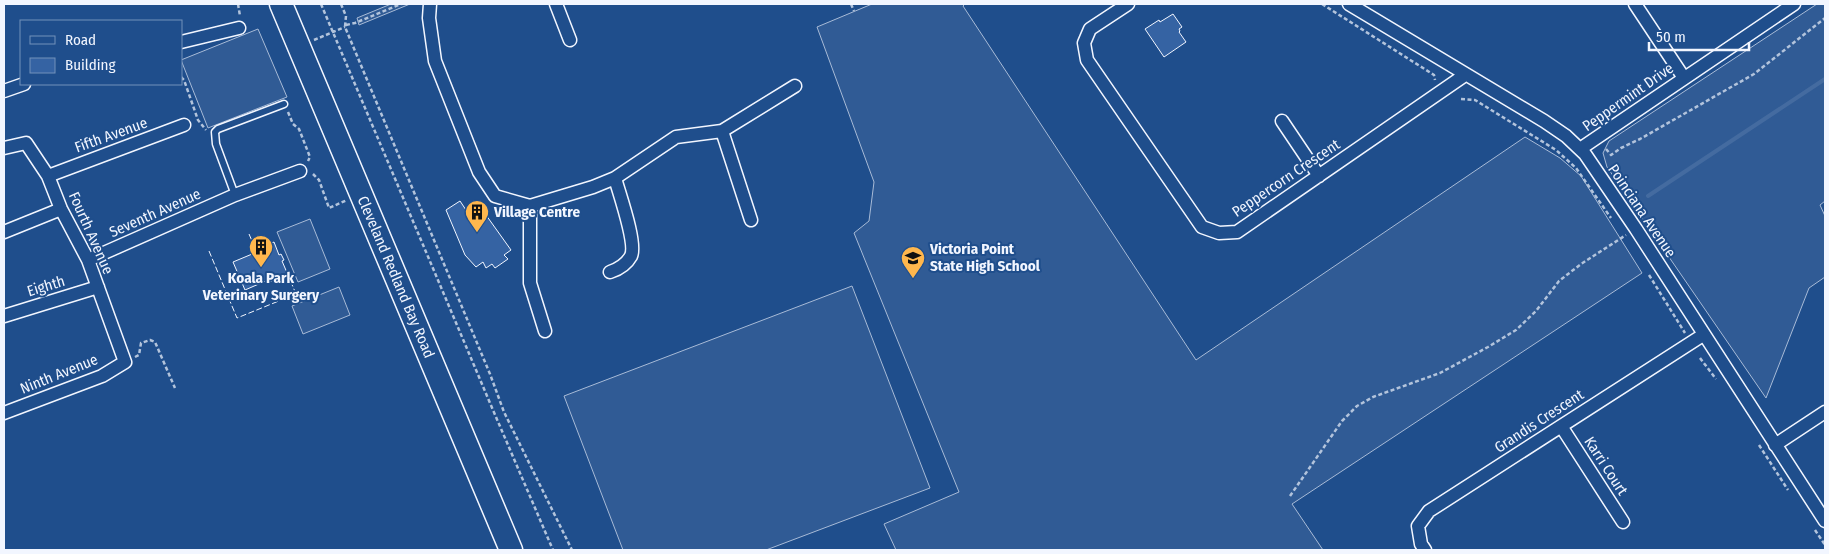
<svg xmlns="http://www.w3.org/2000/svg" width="1829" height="554" viewBox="0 0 1829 554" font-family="'Fira Sans Condensed',sans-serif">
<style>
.built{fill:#305b95;stroke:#a8bbd7}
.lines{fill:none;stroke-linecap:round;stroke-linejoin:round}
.stream{stroke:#446ba0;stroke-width:4}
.building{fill:#3563a3;stroke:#f2f6ff}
.lane-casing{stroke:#f2f6ff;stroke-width:9}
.street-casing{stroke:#f2f6ff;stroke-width:15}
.highway-casing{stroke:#f2f6ff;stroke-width:25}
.path{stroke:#b3c4dc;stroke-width:2.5;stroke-dasharray:4 2.5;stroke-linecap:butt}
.lane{stroke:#1f4e8c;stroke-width:6}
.street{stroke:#1f4e8c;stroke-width:12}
.highway{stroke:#1f4e8c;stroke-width:22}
.fence{stroke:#f2f6ff;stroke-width:1;stroke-dasharray:6 2.5;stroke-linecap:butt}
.labels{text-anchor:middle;stroke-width:4;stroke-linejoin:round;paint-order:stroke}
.street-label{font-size:15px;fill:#f2f6ff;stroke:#1f4e8c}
.poi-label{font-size:15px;font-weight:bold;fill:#f2f6ff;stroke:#1f4e8c;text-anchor:start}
</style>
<rect width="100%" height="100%" fill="#1f4e8c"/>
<!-- built -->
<path class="built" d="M391,4H410L359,25L357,18Z
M872,4H965L963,6L1196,360L1525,137L1560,158L1581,176L1642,273L1292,504L1323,550H896L884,524L959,492L854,233L869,221L874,182L817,27Z
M1817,4H1825V201L1820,205L1825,216V277L1809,288L1766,398L1607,167L1603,153L1609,141Z
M258,29L287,97L208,128L181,60Z
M310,219L330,269L298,282L277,232Z
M852,286L930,488L766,550H623L564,396Z
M339,287L350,315L303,334L292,306Z"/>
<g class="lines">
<!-- stream -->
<path class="stream" d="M1648,196L1825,79"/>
</g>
<!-- building -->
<path class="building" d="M1173,14L1182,27L1179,29L1180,31L1179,32L1186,42L1164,57L1145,29L1159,20L1160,22Z
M460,201L470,216L481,208L511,250L504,255L508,259L495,268L492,264L486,268L483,262L476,267L465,255L446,210Z
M274,242L279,255L281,254L284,260L282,261L288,275L269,282L268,280L245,290L233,262L257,252L255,248L264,244L265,246Z"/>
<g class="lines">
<!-- lane casing -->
<g class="lane-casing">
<path id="lane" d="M235,195L216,144L215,132L218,129L284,104"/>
</g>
<!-- street casing -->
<g class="street-casing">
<path id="street" d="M430,4L429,18L435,61L479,172L495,196L530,206L593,187L615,178L676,137L722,131L795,86
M556,4L570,40
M1128,4L1090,29L1084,43L1087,60L1202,227L1219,233L1237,232L1465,75
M1349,4L1544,121L1566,136L1585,154L1636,229L1825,521
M1635,4L1684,78
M181,42L239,28
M4,91L24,84
M1282,121L1319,176
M722,131L751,220
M4,148L26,143L48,176L61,209L88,260L125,362L102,376L4,413
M1580,149L1794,4
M48,176L184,125
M530,206V283L545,331
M4,232L61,209
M88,260L235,195L300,171
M610,272C619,269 626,265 631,256C637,243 619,193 615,178
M4,316L98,287
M1561,426L1623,522
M1775,445L1825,412
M1425,550L1421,544L1418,526L1429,511L1703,335"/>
</g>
<!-- highway casing -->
<g class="highway-casing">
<path id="highway" d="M281,4L511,550"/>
</g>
<!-- path -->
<path class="path" d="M238,4L240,16
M321,4L490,403L553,550
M341,4L346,16L345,27L490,374L504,412L572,550
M851,4L854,11
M1322,4L1434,75L1435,80
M346,25L355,23L401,4
M314,40L345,27
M181,77L184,80L198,120L206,130
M1461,99L1475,100L1556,150L1576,168L1611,218
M288,112L293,124L299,129L310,157L308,161
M1606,149L1611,155L1621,148L1640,139L1754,74L1825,18
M313,174L319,180L329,208L347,200
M1649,275L1685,333
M135,357L139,355L141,343L150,340L155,342L175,388
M1700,358L1716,379
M1759,445L1788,490
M1290,496L1342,421L1357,406L1373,397L1440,373L1488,347L1516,330L1536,311L1559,281L1581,264L1626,235
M1815,530L1825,545"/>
<!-- lane -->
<use href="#lane" class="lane"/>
<!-- street -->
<use href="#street" class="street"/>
<!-- highway -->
<use href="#highway" class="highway"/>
<!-- fence -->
<path class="fence" d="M249,234L255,248
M209,251L237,318L296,294L288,275"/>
</g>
<!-- icons -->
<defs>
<g id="building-pin" transform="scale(1.25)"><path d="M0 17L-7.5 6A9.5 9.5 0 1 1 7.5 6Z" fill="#ffb74d" stroke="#1f4e8c"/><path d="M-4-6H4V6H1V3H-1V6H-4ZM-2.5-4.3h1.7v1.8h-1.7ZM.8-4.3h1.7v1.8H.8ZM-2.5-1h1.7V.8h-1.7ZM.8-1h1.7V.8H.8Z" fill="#111"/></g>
<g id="school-pin" transform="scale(1.25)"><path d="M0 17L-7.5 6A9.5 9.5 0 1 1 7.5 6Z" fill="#ffb74d" stroke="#1f4e8c"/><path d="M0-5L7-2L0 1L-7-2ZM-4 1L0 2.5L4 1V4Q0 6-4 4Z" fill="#111"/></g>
</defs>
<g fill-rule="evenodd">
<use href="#building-pin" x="477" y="212"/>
<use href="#building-pin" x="261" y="247"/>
<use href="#school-pin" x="913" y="258"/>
</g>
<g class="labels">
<!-- street labels -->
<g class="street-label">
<text transform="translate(1628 97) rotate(-35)" y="5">Peppermint Drive</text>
<text transform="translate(111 135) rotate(-20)" y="5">Fifth Avenue</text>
<text transform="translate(1286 178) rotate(-34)" y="5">Peppercorn Crescent</text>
<text transform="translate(1642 211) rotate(56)" y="5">Poinciana Avenue</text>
<text transform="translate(155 213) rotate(-24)" y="5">Seventh Avenue</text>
<text transform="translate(91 233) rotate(66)" y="5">Fourth Avenue</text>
<text transform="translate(396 277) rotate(67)" y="5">Cleveland Redland Bay Road</text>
<text transform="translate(46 286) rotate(-17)" y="5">Eighth</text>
<text transform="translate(59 374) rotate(-22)" y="5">Ninth Avenue</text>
<text transform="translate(1539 421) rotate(-33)" y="5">Grandis Crescent</text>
<text transform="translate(1606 466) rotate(57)" y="5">Karri Court</text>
</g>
<!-- poi labels -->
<g class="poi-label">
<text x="494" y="217">Village Centre</text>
<text x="930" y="254">Victoria Point<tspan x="930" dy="17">State High School</tspan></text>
<text x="261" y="283" text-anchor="middle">Koala Park<tspan x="261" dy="17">Veterinary Surgery</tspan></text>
</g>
</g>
<!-- border -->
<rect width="1829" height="554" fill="none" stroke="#f2f6ff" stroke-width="10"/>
<!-- legend -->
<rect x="20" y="20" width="162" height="65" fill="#1f4e8c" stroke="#7391ba"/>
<rect x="30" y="36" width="25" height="8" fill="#1f4e8c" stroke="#7391ba"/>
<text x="65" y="45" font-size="15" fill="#f2f6ff">Road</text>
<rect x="30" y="58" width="25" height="15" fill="#3563a3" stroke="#7391ba"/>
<text x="65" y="70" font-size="15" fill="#f2f6ff">Building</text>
<!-- scale -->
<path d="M1649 42v8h100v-8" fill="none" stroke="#f2f6ff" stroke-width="2.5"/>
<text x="1656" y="42" font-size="15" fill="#f2f6ff" stroke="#1f4e8c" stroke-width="4" paint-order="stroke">50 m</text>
</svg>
